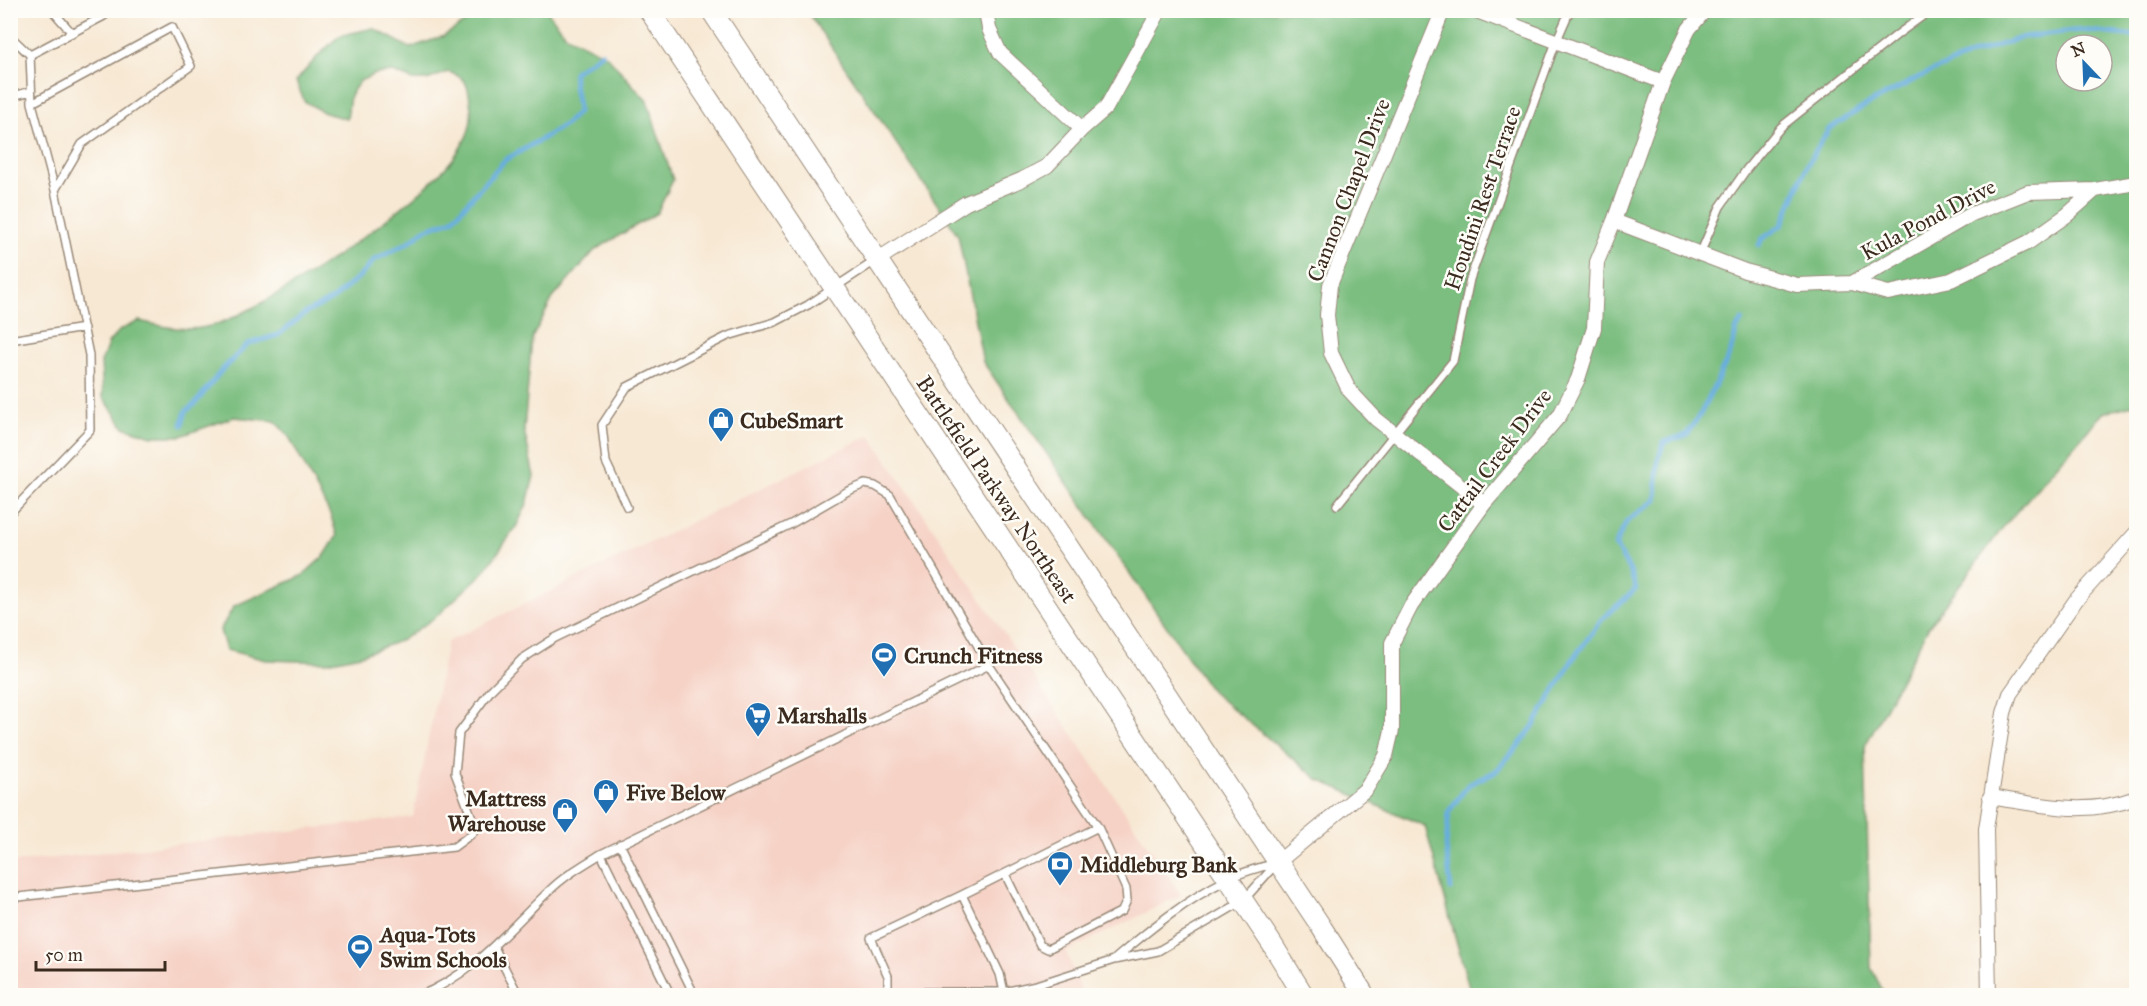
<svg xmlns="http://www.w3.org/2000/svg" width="2147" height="1006" viewBox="0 0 2147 1006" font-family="'IM FELL Great Primer',serif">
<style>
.built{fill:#f6d1c5}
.forest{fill:#7cbe80;stroke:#5c744f;stroke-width:1.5;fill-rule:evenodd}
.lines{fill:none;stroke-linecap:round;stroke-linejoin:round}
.stream{stroke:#68aede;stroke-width:5}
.service-casing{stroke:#998978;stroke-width:10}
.minor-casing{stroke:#998978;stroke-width:16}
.secondary-casing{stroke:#998978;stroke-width:22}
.service{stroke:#fff;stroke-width:7}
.minor{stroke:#fff;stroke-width:14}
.secondary{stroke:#fff;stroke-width:20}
.labels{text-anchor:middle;stroke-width:5;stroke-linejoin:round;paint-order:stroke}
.street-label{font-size:22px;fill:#3b2a1e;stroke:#fdfcf7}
.poi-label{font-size:22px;font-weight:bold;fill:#3b2a1e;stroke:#fdfcf7;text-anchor:start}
</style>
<rect width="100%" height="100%" fill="#fdfcf7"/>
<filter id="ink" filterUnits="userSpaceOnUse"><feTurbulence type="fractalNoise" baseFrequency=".0167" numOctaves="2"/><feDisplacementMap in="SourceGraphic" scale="12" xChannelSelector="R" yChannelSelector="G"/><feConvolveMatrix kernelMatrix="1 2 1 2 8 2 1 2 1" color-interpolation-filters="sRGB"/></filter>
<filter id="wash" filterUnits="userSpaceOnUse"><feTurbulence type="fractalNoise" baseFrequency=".008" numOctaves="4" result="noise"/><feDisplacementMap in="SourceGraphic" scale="24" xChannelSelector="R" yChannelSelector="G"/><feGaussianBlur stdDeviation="1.35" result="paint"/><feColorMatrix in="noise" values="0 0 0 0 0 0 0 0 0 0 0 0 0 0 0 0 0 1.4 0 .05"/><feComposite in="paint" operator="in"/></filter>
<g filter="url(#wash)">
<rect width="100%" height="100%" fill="#f7e8d3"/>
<!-- built -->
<path class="built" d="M870,435L1181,895L1066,952L1083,995L11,996L10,863L413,817L447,642Z"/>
<!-- forest -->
<path class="forest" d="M495,11H547L567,36L607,56L647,101L673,180L657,213L595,250L553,298L532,338L524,430L534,476L527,504L516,527L484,572L437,616L402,640L361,655L327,662L266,660L226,650L220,630L234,606L302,576L325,555L337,536L331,516L289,437L275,421L234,417L181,436H152L124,427L103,397L101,362L109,342L120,330L139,321C161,326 184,332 206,327C259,317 425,200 455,156C468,137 474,124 470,101C468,83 465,77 448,72L427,80H413L393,72L375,74L360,81L350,95L347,119L325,113L304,101L296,81L317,57L339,36L373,28L410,48L444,36L473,17Z
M807,11H2136V404L2103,413L2004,526L1929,626L1865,746L1871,968L1885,995H1471L1425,826L1319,780L1212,692L983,362L958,235ZM2066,45H2102V81H2066Z"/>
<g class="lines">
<!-- stream -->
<path class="stream" d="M1759,245L1762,239L1782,225L1808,163L1829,129L1865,106L1921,76L1975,53L2023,37L2081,30L2136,36
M182,425L186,411L195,404L221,371L248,344L278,335L307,312L333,299L362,274L374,260L409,242L426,229L452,220L505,160L545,137L567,123L578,112C578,97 572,88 574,72L602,53
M1451,889L1446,846L1449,811L1468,785L1496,771L1520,744L1534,725L1573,659L1602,619L1636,589L1630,571L1615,545L1627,521L1656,500L1658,460L1664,442L1686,435L1701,413L1730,354L1737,328L1742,320"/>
</g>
</g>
<g filter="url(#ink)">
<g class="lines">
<!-- service casing -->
<g class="service-casing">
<path id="service" d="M52,10L72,33
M10,36L30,55L32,103L55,190L89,355L90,430L10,513
M30,55L104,16L111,10
M10,97L31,91
M32,103L172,27L191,66L82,144L55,190
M1700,254L1720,207L1746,170L1781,127L1898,34L1931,10
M10,340L84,328
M1337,505L1453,361L1470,279L1556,42L1570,10
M627,507L606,462L602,425L627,387L728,336L775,322L808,305L875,261
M620,844L695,996
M601,854L671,996
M1005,874L1040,945L1048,949L1122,911L1127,900L1126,889L1098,827
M10,898L454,847L473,833L472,818L455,773L459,733L491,690L522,659L555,638L791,524L848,491L865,484L875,486L890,495L989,665L1098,827L962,895L1000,974L1004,992
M494,947L519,996
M1116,958C1150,929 1186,900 1226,880C1241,872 1259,868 1275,863
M419,996C473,975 508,930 548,892C564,876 583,865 601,854L989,665
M831,996L888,992H1004L1036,985L1114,960L1158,951L1243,901L1276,864
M888,996V976L871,938L962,895"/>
</g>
<!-- minor casing -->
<g class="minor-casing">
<path id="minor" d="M986,10L989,29L1000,53L1082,129
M1443,10L1330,285L1327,315L1331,353L1349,390L1376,419L1484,504
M1474,10L1663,82
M1614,221L1745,271L1797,285L1852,283L1972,214L2028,192L2095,190L2136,183
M877,260L966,203L1021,180L1047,166L1082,129L1106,108L1160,10
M1852,283L1888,293L1951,280L2029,242L2067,215L2095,190
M1990,797C2043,805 2084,817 2136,798
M1278,862L1366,789L1386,756L1392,730V643L1411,606L1484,504L1560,415L1578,379L1594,328L1597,262L1614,221L1663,82L1689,29L1705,10
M1989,996L1986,829L2004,713L2010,694L2076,600L2136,533"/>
</g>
<!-- secondary casing -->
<g class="secondary-casing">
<path id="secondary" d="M649,10L1272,944L1304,996
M711,10L1320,925L1365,996"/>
</g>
<!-- service -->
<use href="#service" class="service"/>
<!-- minor -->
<use href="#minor" class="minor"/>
<!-- secondary -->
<use href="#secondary" class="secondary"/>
</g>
</g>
<!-- icons -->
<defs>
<g id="shop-pin" transform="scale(1.35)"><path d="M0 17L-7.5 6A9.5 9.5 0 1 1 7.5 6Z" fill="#1f6fb2" stroke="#fdfcf7"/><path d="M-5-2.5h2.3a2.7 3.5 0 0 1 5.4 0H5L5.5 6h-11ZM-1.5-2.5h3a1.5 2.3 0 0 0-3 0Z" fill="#fff"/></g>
<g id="stadium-pin" transform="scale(1.35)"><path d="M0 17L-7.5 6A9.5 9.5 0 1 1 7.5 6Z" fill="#1f6fb2" stroke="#fdfcf7"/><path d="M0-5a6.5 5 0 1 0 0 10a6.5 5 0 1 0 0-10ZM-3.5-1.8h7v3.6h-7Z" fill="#fff"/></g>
<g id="supermarket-pin" transform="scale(1.35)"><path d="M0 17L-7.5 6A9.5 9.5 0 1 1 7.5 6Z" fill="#1f6fb2" stroke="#fdfcf7"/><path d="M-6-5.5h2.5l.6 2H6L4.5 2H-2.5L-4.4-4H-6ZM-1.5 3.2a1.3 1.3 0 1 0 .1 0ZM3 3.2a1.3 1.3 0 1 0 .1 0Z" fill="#fff"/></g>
<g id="bank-pin" transform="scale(1.35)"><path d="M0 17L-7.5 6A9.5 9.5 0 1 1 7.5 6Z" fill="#1f6fb2" stroke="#fdfcf7"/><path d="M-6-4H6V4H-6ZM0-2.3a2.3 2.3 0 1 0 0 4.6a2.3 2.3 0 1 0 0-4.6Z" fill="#fff"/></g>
</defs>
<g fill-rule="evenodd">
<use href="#shop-pin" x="721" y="420"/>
<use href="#stadium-pin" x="884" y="655"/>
<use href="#supermarket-pin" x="758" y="715"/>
<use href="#shop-pin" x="606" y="792"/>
<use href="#shop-pin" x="565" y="811"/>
<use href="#bank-pin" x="1060" y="864"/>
<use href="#stadium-pin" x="360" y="947"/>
</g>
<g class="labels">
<!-- street labels -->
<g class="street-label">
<text transform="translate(1348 190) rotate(-69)" y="8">Cannon Chapel Drive</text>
<text transform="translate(1482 198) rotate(-71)" y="8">Houdini Rest Terrace</text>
<text transform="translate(1928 219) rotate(-28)" y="8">Kula Pond Drive</text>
<text transform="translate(1494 460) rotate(-53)" y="8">Cattail Creek Drive</text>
<text transform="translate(997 489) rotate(56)" y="8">Battlefield Parkway Northeast</text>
</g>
<!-- poi labels -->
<g class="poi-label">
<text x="740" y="428">CubeSmart</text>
<text x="904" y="663">Crunch Fitness</text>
<text x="777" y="723">Marshalls</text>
<text x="626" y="800">Five Below</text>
<text x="546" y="806" text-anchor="end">Mattress<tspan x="546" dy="25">Warehouse</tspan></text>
<text x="1080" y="872">Middleburg Bank</text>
<text x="380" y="942">Aqua-Tots<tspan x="380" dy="25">Swim Schools</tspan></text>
</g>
</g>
<!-- margin -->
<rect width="2147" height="1006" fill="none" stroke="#fdfcf7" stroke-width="36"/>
<!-- north arrow -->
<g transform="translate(2084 63) rotate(337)"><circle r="28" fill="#fdfcf7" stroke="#afa8a0" stroke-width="1.5"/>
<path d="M0-4.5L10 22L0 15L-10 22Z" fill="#1f6fb2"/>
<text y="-9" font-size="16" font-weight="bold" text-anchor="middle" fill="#3b2a1e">N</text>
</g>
<!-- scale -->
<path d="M36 961v9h129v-9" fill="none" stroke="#3b2a1e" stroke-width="3"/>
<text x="45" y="961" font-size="18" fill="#3b2a1e" stroke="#fdfcf7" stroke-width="4.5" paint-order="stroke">50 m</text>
</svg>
